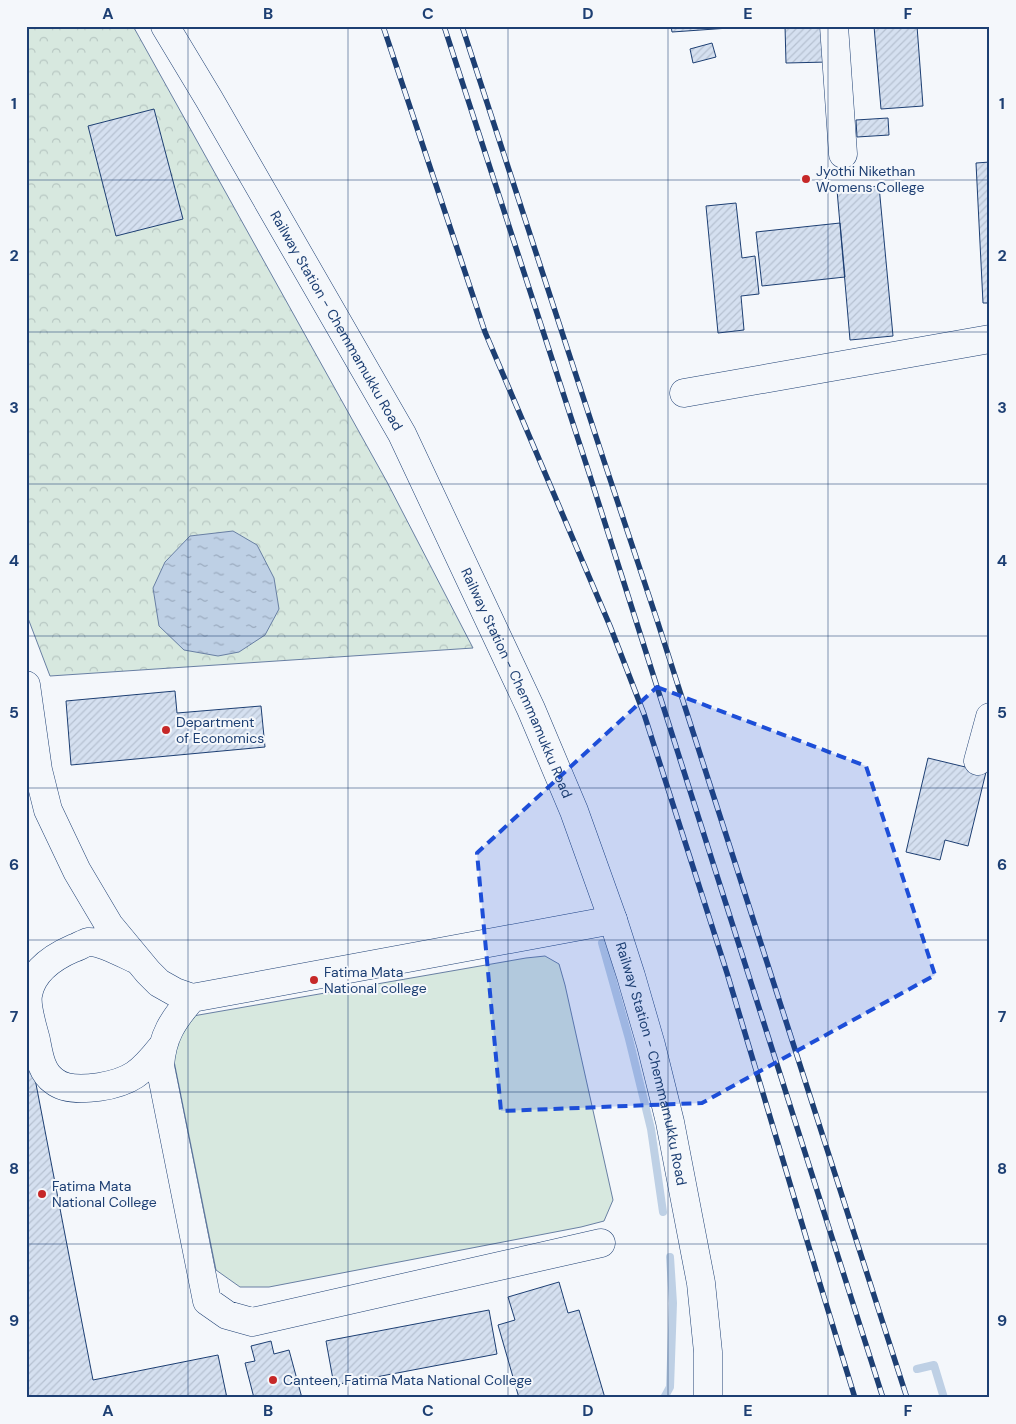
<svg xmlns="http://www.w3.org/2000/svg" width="1016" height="1424" viewBox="0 0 1016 1424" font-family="'DM Sans',sans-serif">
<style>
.grass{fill:#d7e8df;stroke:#687fa3}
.park{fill:url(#park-crowns);stroke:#687fa3}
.water{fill:url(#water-ripples);stroke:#687fa3}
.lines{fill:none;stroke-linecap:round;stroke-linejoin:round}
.stream{stroke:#bed0e5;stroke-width:8}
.building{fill:url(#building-hatch);stroke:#1d3f73}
.minor-casing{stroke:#1d3f73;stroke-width:29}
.major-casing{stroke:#1d3f73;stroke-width:29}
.minor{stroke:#f4f7fb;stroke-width:28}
.major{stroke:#f4f7fb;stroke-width:28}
.rail-casing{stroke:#1d3f73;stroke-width:5.5}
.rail{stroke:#f4f7fb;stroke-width:4;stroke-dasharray:11;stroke-linecap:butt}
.marked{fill:#1d4ed8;fill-opacity:0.2;stroke:#1d4ed8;stroke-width:4;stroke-dasharray:10 6;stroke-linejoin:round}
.grid{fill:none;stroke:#1d3f73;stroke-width:1;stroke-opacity:0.55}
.poi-dot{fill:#c62828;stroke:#f4f7fb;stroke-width:2}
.labels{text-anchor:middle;stroke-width:4;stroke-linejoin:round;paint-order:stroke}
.poi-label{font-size:14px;fill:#1d3f73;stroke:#f4f7fb;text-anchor:start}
.street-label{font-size:14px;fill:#1d3f73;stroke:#f4f7fb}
.neatline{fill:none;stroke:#1d3f73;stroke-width:2}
.grid-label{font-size:16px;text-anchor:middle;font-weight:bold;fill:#1d3f73}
</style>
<defs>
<pattern id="park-crowns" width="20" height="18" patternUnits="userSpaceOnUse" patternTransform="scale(1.25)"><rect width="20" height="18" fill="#d7e8df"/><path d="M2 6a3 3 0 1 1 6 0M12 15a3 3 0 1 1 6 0" fill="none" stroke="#b8c8c3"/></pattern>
<pattern id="water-ripples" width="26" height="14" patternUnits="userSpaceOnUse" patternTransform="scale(1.25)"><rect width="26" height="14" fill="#bed0e5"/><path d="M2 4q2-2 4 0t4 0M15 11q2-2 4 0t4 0" fill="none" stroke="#9aaabe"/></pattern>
<pattern id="building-hatch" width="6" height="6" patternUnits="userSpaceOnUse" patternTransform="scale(1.25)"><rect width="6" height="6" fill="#d5e0f0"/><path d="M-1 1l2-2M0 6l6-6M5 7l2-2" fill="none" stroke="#b6c1d1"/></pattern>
</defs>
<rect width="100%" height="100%" fill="#f4f7fb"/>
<!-- grass -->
<path class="grass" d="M545,956L559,964L565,985L613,1200L604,1221L581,1227L269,1287H240L216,1270L174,1061V1032L193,1016L526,958Z"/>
<!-- park -->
<path class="park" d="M26,26H133L387,482L473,648L50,676L26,613Z"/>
<!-- water -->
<path class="water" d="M233,531L257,545L274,578L279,609L265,635L239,652L218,656L184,650L159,626L153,588L165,562L190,536Z"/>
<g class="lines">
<!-- stream -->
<path class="stream" d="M602,943L629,1039L651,1129L663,1212
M917,1369L934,1365L944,1398
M664,1398L670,1387L673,1303L670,1257"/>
</g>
<!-- building -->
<path class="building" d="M671,26H758L672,32Z
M785,26H827L828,62L786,63Z
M874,26H917L923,106L881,109Z
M712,43L716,57L693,63L690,49Z
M154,109L183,219L116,236L88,126Z
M888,118L889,135L857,137L856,120Z
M990,162V303H983L976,163Z
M879,186L893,336L850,340L837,190Z
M736,203L742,258L755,256L759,294L741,296L744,330L718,333L706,206Z
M840,223L845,277L762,286L756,232Z
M175,691L177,713L261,706L265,747L71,765L66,701Z
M928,758L986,772L968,846L945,840L940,860L906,852Z
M26,1032L93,1380L218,1355L227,1398H26Z
M559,1282L568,1313L579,1310L605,1398H519L498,1325L515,1320L508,1297Z
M489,1310L497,1354L334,1385L326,1341Z
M271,1341L274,1354L289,1350L302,1398H254L245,1363L255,1361L251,1346Z"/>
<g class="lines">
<!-- minor casing -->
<g class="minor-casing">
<path id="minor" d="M834,26L843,154
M684,393L990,339
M26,685L38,770L48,810L77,871L109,925L148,972L159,983L175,992L192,998L613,920
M978,761L990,717
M135,959C124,954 100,941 88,942C84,943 78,947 74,948C53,957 32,971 28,995C26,1007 33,1028 36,1040C39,1055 41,1072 54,1081C65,1090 85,1089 99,1087C131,1082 141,1073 161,1048
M192,998C173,1020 162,1036 160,1066L207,1301L227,1315L252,1322L601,1243"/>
</g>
<!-- major casing -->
<g class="major-casing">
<g id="major">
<path id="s1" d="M165,26L209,99L402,434L531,709L574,811L613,920L631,976L651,1045L670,1122L701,1283L708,1352V1398"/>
</g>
</g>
<!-- minor -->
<use href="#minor" class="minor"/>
<!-- major -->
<use href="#major" class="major"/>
<!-- rail casing -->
<g class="rail-casing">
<path id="rail" d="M383,26L485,332L610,626L644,714L727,973L820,1284L855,1398
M444,26L590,476L883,1398
M462,26L604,461L657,620L907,1398"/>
</g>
<!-- rail -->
<use href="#rail" class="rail"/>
</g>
<!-- marked area -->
<path class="marked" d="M657,687L866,766L935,975L702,1103L501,1111L477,853Z"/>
<!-- grid -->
<path class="grid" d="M188,26V1398M348,26V1398M508,26V1398M668,26V1398M828,26V1398M26,180H990M26,332H990M26,484H990M26,636H990M26,788H990M26,940H990M26,1092H990M26,1244H990"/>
<!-- markers -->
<g class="poi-dot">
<circle cx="806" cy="179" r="5"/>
<circle cx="166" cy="730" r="5"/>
<circle cx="314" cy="980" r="5"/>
<circle cx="42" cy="1194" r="5"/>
<circle cx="273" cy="1380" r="5"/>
</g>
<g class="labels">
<!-- poi labels -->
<g class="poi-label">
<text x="816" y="176">Jyothi Nikethan<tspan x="816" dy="16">Womens College</tspan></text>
<text x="176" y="727">Department<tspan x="176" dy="16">of Economics</tspan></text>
<text x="324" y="977">Fatima Mata<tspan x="324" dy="16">National college</tspan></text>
<text x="52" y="1191">Fatima Mata<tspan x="52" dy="16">National College</tspan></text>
<text x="283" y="1385">Canteen, Fatima Mata National College</text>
</g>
<!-- street labels -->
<g class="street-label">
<text dy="5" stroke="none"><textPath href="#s1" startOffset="341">Railway Station - Chemmamukku Road</textPath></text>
<text dy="5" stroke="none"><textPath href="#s1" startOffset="746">Railway Station - Chemmamukku Road</textPath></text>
<text dy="5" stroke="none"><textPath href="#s1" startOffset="1151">Railway Station - Chemmamukku Road</textPath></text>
</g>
</g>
<!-- border -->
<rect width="1016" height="1424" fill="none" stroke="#f4f7fb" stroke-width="55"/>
<rect x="28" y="28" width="960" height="1368" class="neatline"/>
<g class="grid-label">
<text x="108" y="19">A</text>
<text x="268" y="19">B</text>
<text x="428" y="19">C</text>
<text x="588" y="19">D</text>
<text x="748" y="19">E</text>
<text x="908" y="19">F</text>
<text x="14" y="109">1</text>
<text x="1002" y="109">1</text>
<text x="14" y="261">2</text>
<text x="1002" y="261">2</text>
<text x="14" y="413">3</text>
<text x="1002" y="413">3</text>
<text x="14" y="566">4</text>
<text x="1002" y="566">4</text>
<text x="14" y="718">5</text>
<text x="1002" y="718">5</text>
<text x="14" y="870">6</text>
<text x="1002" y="870">6</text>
<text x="14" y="1022">7</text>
<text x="1002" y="1022">7</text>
<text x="14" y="1174">8</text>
<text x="1002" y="1174">8</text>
<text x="14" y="1326">9</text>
<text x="1002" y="1326">9</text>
<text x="108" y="1416">A</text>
<text x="268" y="1416">B</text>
<text x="428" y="1416">C</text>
<text x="588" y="1416">D</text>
<text x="748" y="1416">E</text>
<text x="908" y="1416">F</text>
</g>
</svg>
